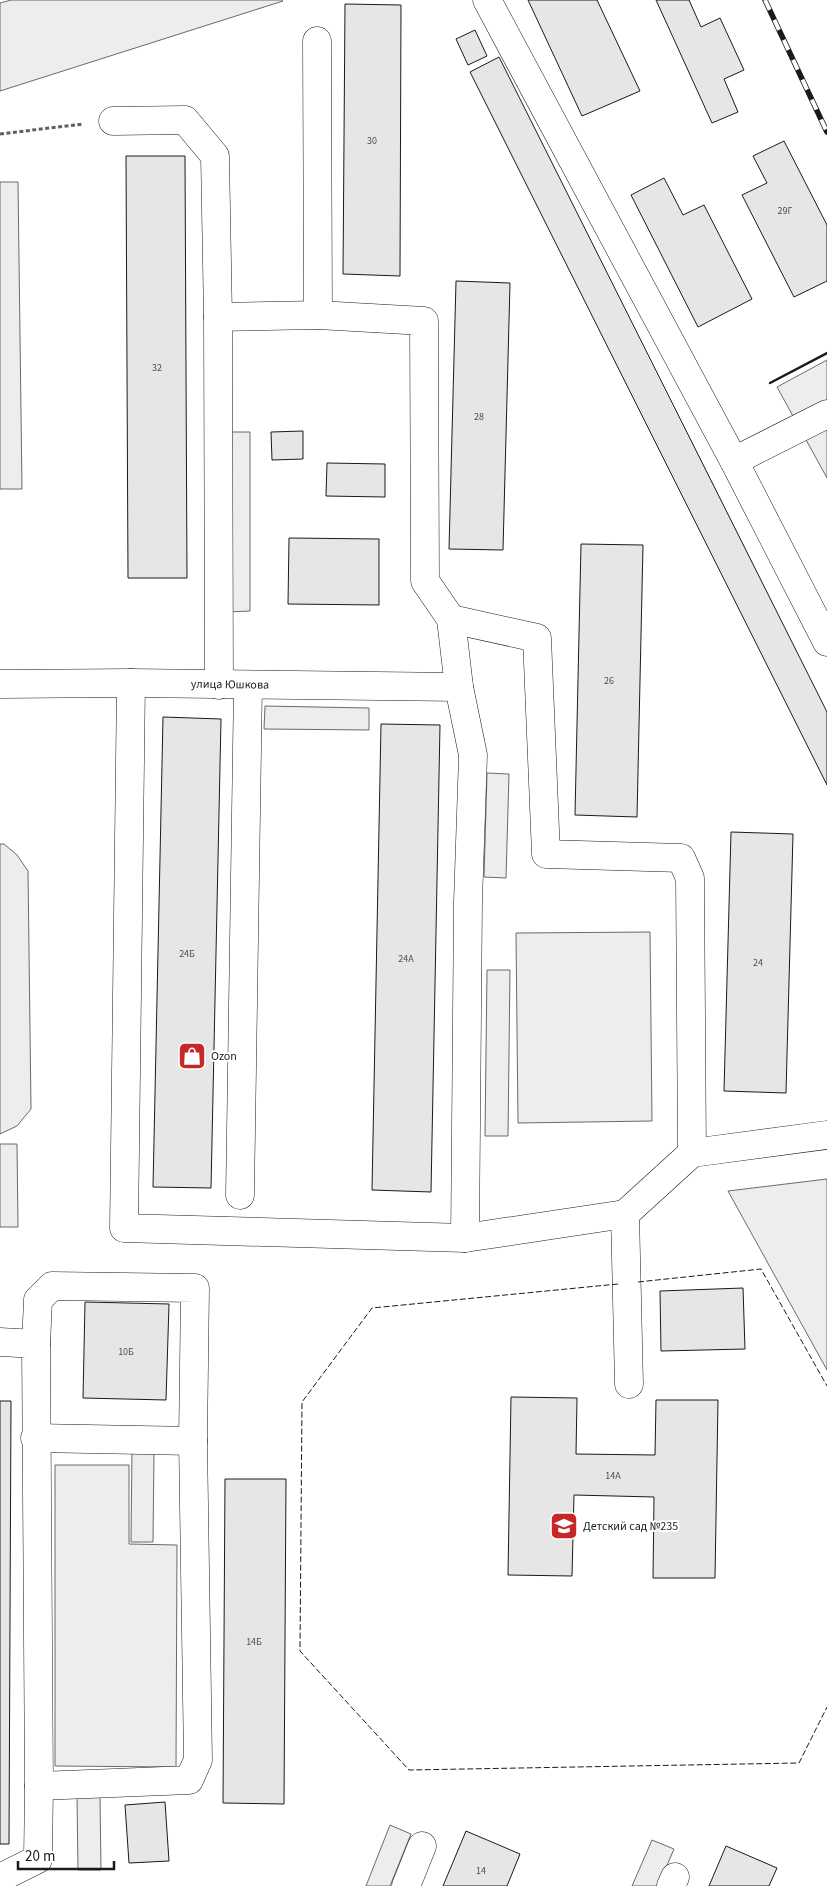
<svg xmlns="http://www.w3.org/2000/svg" width="827" height="1886" viewBox="0 0 827 1886" font-family="'Source Sans 3',sans-serif">
<style>
.built{fill:#ededed;stroke:#6a6a6a}
.building{fill:#e6e6e6;stroke:#1a1a1a}
.lines{fill:none;stroke-linecap:round;stroke-linejoin:round}
.minor-casing{stroke:#1a1a1a;stroke-width:29}
.path{stroke:#5f5f5f;stroke-width:3;stroke-dasharray:4 2.5;stroke-linecap:butt}
.minor{stroke:#fff;stroke-width:28}
.rail-casing{stroke:#1a1a1a;stroke-width:5.5}
.rail{stroke:#fff;stroke-width:4;stroke-dasharray:11;stroke-linecap:butt}
.fence{stroke:#1a1a1a;stroke-width:1;stroke-dasharray:6 2.5;stroke-linecap:butt}
.wall{stroke:#1a1a1a;stroke-width:2.5}
.labels{text-anchor:middle;stroke-width:4;stroke-linejoin:round;paint-order:stroke}
.number-label{font-size:10px;fill:#4d4d4d}
.street-label{font-size:12px;fill:#1a1a1a;stroke:#fff}
.poi-label{font-size:12px;fill:#1a1a1a;stroke:#fff;text-anchor:start}
</style>
<rect width="100%" height="100%" fill="#fff"/>
<!-- built -->
<path class="built" d="M11,0H282L283,1L0,91V3Z
M0,182H18L22,489H0Z
M827,360V478L777,387Z
M227,432H250V611L227,612Z
M265,706L369,708V730L264,729Z
M487,773L509,774L506,878L484,877Z
M0,844H4L17,855L28,871L31,1109L17,1126L0,1134Z
M650,932L652,1121L518,1123L516,933Z
M487,970H510L508,1136H485Z
M0,1144H17L18,1227H0Z
M827,1179V1370L728,1191Z
M132,1450L154,1451L153,1542H131Z
M55,1465H129V1544L177,1545L176,1767L55,1766Z
M77,1797H100L101,1870H78Z
M390,1825L411,1834L390,1886H366Z
M652,1840L674,1849L658,1886H632Z"/>
<!-- building -->
<path class="building" d="M528,0H597L640,91L582,116Z
M656,0H689L701,27L720,18L744,70L724,79L738,112L712,123Z
M345,4L401,5L400,276L343,274Z
M475,30L487,56L468,65L456,39Z
M499,57L827,712V785L470,72Z
M784,141L827,225V281L794,297L742,195L767,183L753,156Z
M126,156H185L187,578H128Z
M664,178L683,215L704,205L752,299L698,327L631,195Z
M456,281L510,283L503,550L449,549Z
M303,431V459L272,460L271,432Z
M327,463L385,464V497L326,496Z
M289,538L379,539V605L288,604Z
M581,544L643,545L637,817L575,815Z
M163,717L221,719L211,1188L153,1187Z
M381,724L440,725L431,1192L372,1190Z
M731,832L793,834L786,1093L724,1091Z
M743,1288L745,1349L661,1351L660,1291Z
M85,1302L169,1304L166,1400L83,1398Z
M511,1397L577,1398L576,1454L655,1455L656,1400H718L715,1578H653L654,1497L574,1495L572,1576L508,1575Z
M0,1401H11L9,1844H0Z
M225,1479H286L284,1804L223,1803Z
M165,1802L169,1861L129,1863L125,1805Z
M466,1831L520,1854L507,1886H443Z
M726,1846L777,1868L769,1886H709Z"/>
<g class="lines">
<!-- minor casing -->
<g class="minor-casing">
<g id="minor">
<path d="M487,0L734,461L827,642"/>
<path d="M317,41L318,315"/>
<path d="M113,121L185,120L215,156L218,317L219,685"/>
<path d="M218,317L318,315L424,321L425,581L451,619"/>
<path d="M734,461L827,414"/>
<path d="M131,683L124,1228L465,1238L625,1214L692,1153L827,1135"/>
<path id="s1" d="M0,684L131,683L459,687"/>
<path d="M240,1195L248,685"/>
<path d="M625,1214L629,1384"/>
<path d="M465,1238L468,902L473,755L459,687L451,619L537,638L546,854L681,858L690,878L692,1153"/>
<path d="M0,1342L36,1344L39,1786L38,1859L0,1878"/>
<path d="M36,1344L38,1300L52,1286L195,1288L193,1441"/>
<path d="M35,1438L193,1441L198,1760L189,1780L39,1786"/>
<path d="M406,1886L422,1846"/>
<path d="M671,1886L675,1877"/>
</g>
</g>
<!-- path -->
<path class="path" d="M0,134L83,124"/>
<!-- minor -->
<use href="#minor" class="minor"/>
<!-- rail casing -->
<g class="rail-casing">
<path id="rail" d="M765,0L827,132"/>
</g>
<!-- rail -->
<use href="#rail" class="rail"/>
<!-- fence -->
<path class="fence" d="M638,1282L761,1269L827,1386
M618,1284L372,1308L302,1402L300,1651L409,1770L799,1763L827,1707"/>
<!-- wall -->
<path class="wall" d="M770,383L827,353"/>
</g>
<!-- icons -->
<defs>
<g id="shop-square" transform="scale(1.4375)"><rect x="-9" y="-9" width="18" height="18" rx="4" fill="#c62828" stroke="#fff"/><path d="M-5-2.5h2.3a2.7 3.5 0 0 1 5.4 0H5L5.5 6h-11ZM-1.5-2.5h3a1.5 2.3 0 0 0-3 0Z" fill="#fff"/></g>
<g id="school-square" transform="scale(1.4375)"><rect x="-9" y="-9" width="18" height="18" rx="4" fill="#c62828" stroke="#fff"/><path d="M0-5L7-2L0 1L-7-2ZM-4 1L0 2.5L4 1V4Q0 6-4 4Z" fill="#fff"/></g>
</defs>
<g fill-rule="evenodd">
<use href="#shop-square" x="192" y="1056"/>
<use href="#school-square" x="564" y="1526"/>
</g>
<g class="labels">
<!-- number labels -->
<g class="number-label">
<text x="372" y="144">30</text>
<text x="785" y="214">29Г</text>
<text x="157" y="371">32</text>
<text x="479" y="420">28</text>
<text x="609" y="684">26</text>
<text x="187" y="957">24Б</text>
<text x="406" y="962">24А</text>
<text x="758" y="966">24</text>
<text x="126" y="1355">10Б</text>
<text x="613" y="1479">14А</text>
<text x="254" y="1645">14Б</text>
<text x="481" y="1874">14</text>
</g>
<!-- street labels -->
<g class="street-label">
<text dy="4" stroke="none"><textPath href="#s1" startOffset="230">улица Юшкова</textPath></text>
</g>
<!-- poi labels -->
<g class="poi-label">
<text x="211" y="1060">Ozon</text>
<text x="583" y="1530">Детский сад №235</text>
</g>
</g>
<!-- scale -->
<path d="M18 1861v8h96v-8" fill="none" stroke="#1a1a1a" stroke-width="2.5"/>
<text x="25" y="1861" font-size="15" fill="#1a1a1a" stroke="#ffffff" stroke-width="4" paint-order="stroke">20 m</text>
</svg>
